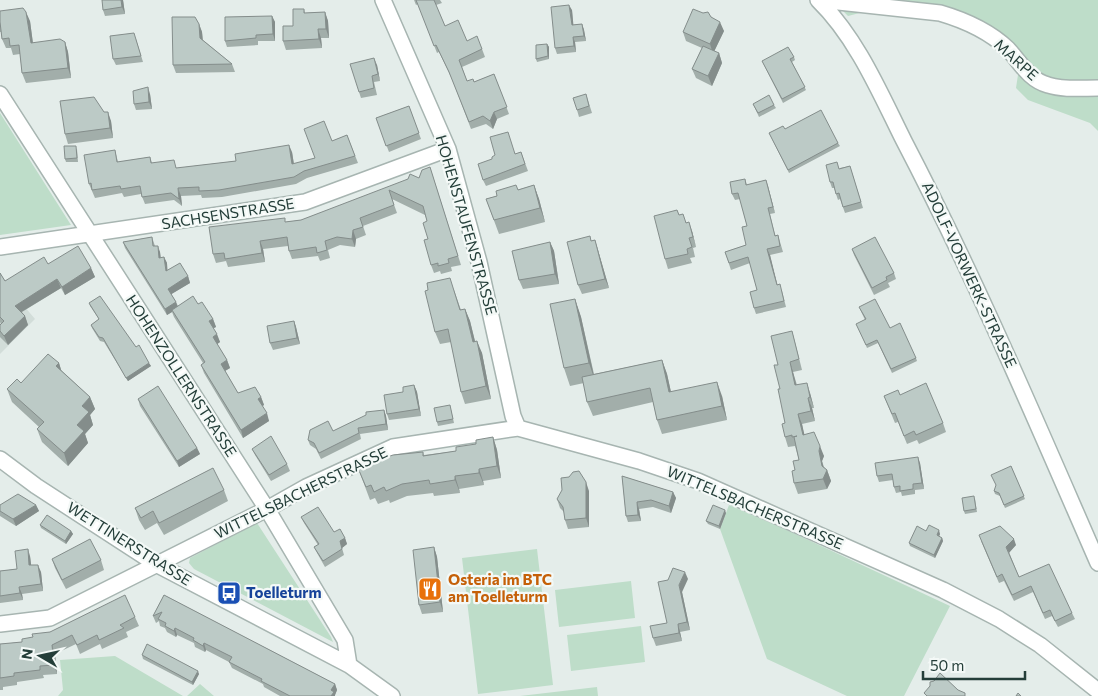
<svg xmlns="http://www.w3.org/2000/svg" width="1098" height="696" viewBox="0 0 1098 696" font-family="Commissioner,sans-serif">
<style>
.built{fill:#d2ddd9}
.green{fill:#beddc9}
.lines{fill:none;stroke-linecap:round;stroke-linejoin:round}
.minor-casing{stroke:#a7b5b1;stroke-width:18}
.minor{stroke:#fff;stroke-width:15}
.wall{fill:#a2aeaa}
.shaded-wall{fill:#848d8b}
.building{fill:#bccac6;stroke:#848d8b}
.labels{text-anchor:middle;stroke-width:4.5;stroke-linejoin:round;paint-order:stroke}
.street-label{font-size:15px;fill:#243e39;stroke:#f4f9f7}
.food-label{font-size:15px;font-weight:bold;fill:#c56008;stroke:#f4f9f7;text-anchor:start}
.transit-label{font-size:15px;font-weight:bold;fill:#164399;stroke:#f4f9f7;text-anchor:start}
</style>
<rect width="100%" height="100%" fill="#e4edea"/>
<!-- built -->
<path class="built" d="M0,273L13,293L35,319L0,354Z"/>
<!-- green -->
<path class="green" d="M832,0H1098V131L1090,123L1028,100L1016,88L1019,68L988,40L947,21L871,10L848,16Z
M0,113L71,225L0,235Z
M729,505L789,531L950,606L904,696H847L767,659L720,529Z
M257,523L331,637L333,642L194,569L189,563L190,558Z
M537,549L553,685L478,694L462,558Z
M631,581L635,618L559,627L555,590Z
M641,626L645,662L571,671L567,635Z
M115,656L183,696H58L63,690L60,660Z
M200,684L214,696H187Z
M597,687L598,696H520Z"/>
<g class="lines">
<!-- minor casing -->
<g class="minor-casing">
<path id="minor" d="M383,0L448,149L479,262L513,416L518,428
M818,0C857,38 880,93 904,141C976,279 1036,421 1098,563
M820,0L940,13C964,20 989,31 1008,49C1020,62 1029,80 1048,85C1063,90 1082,88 1098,88
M0,94L267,509L345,640L349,665
M0,247L305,202L448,149
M0,459L36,486L156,564L349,665L392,696
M0,624L50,618L267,509L306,487L393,447L518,428L639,461L698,481L943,590L999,619L1040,645L1098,691"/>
</g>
<!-- minor -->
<use href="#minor" class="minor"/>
</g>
<!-- wall -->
<path class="wall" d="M123,0L125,14L105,16L103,10Z
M414,0H440L442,3L436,5L445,26L467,41L482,49L485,57L462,67L467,81L474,82L494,74L509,114L497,119L493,129L486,124L471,129L452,79L439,52L437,53L418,4L416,5Z
M304,9L305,13L325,12L328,21L329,38H321L322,48L286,50L283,41L293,26Z
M572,10L573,25L582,24L584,30L586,41L575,42L576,52L557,54L555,48Z
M0,11L30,21L33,43L65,42L68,52L71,78L26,83L22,73L20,54L13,55L11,48H6L2,39L1,32H0Z
M703,13L711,17L724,31L714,51L719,53L722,63L712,86L696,78L692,69L702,48L686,41L683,32Z
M272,16L275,22V41H258V45L227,47L225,41Z
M199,24L202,32L203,40L232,64L235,72L176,73L173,65Z
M136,39L143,62L116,65L113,59Z
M547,44L549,47V59L537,62L536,59Z
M794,57L795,60L792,62L806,90L783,103L762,61Z
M377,65L380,81L374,82L377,95L361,98L359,92Z
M150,94L152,109L136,110L134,104Z
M586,94L592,113L579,117L577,110Z
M753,104L774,105L776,108L759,117Z
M409,106L421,139L389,152L376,118Z
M104,112L111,121L113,138L68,144L65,134Z
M785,129L838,143L840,146L789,173L769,133Z
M347,135L358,163L307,178L296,184L222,197L202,198L201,195L181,196L182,206L174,200L145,204L141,194L124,197L122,193L95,198L89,184L115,150L118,162L150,157L152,163L177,168L236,161L292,152L294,164L315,158L332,141Z
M77,149L78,162H66L65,159Z
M521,152L528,171L486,186L483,180L515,154Z
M850,166L863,208L845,213L840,199L838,200L834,188H832L830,182L840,168Z
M430,167L461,265L451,267L452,271L441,274L440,271L434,273L431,265L427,221L425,215L392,199L397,213L363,226L366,235L356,239L355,247L340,245L328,250L330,258L320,261L318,256L292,259L289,251L288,246L263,249L265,262L228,267L226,261L216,263L213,254L286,222L301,220L419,178Z
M745,179L747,185L766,180L775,213L770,214L775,235H778L783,252L770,255L777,285L782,291L786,307L756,314L754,308L757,290L750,263L731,270L725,252L746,245L747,226L740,199L735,200L732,194Z
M534,185L539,199L545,222L499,234L486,199Z
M677,210L679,215L686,222L692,231L696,247L693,248L695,257L690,258L692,263L668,269L665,259Z
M590,236L591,241L595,240L598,250L609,288L582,294L578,285Z
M152,237L155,246L160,252L161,258L164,257L167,263V270L188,276L190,283L171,294L176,302L178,306L198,304L213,319L216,327L213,328L220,342L217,344L227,360L230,368L225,371L238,393L261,397L264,405L262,406L269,421L243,438L204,373L201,365L203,363L174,317L172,312L167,315L125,248L123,242Z
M550,242L554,251L559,284L523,289L519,280Z
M852,249L894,273L896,279L888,283L890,287L874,295L854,255Z
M48,264L91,268L95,277L65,295L61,288L22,312L25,316L28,325L8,345L0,337V325L1,324L0,322V273L5,281Z
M454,290L461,310L465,309L470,321L475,341L482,353L491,399L465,404L461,392L451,342L440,344L435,332Z
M575,299L581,317L594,374L662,360L667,374L671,392L722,396L727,420L662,434L657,420L653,402L593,416L587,402L584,383L570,386L564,368Z
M89,303L136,347L151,366L128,381L104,342L100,341L92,328L91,325L99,319L90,306Z
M859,307L890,328L916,358L917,361L892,373L878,343L867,348L858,327L865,320Z
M294,321L296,327L300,344L273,350L270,343Z
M792,331L795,342L802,370L793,372L797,385L810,393L814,408H812L815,421L802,424L804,435L824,456L822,461L824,467L827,470L831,481L827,489L798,494L794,483L795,470L799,460L795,446L788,447L785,437V423L780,389Z
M59,363L61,370L90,397L95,409L90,415L93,425L85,434L88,443L68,466L42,442L37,429L39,427L12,402L7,389L21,383Z
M414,385L417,392L421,416L389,420L387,414L403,392Z
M900,395L943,423L946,432L919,444L917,440L907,444L898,422L895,423L884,396Z
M138,399L197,448L200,454L179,467L140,406Z
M450,405L454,423L438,426L437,422Z
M384,410L386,416L388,430L360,434L361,439L321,459L316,449L310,445L308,440L333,431Z
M493,437L497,450L501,478L483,481L484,485L459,489L460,493L434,496L433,493L407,496L390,503L389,500L378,504L375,498L370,500L358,468L423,452L424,455L456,451Z
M252,449L287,464L290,471L271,481L255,455Z
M920,463L924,489L915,490V494L902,496L901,492L896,493L894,487L893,480L879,482L877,476Z
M1011,466L1025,499L1005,508L1000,496L995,494L994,491Z
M622,476L673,492L676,498L671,513L653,507L639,509L641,521L628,522L626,516Z
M224,490L228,501L164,535L157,523L145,530L139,520L135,508Z
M589,491V527L568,529L565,520L564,512L560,508L557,499Z
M975,499L977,512L965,514L964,511Z
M0,505H36L39,511L16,526L0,516Z
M726,513L720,529L708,524L706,521Z
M301,517L345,538L347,544L342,548L344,555L325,567L317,553L314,547L318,545L304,523Z
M40,525L71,531L73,534L66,544L41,528Z
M926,531L940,534L939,536L942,538L943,541L935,558L910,546L909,543Z
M981,541L1016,545L1009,552L1019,577L1072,613L1075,619L1058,627L1052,616L1045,619L1033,592L1014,601L1004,581L999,583Z
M434,547L437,557L443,612L422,614L419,605Z
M30,556L31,565L41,572L43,591L22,594L23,600L0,603V571L17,569Z
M52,559L101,560L104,570L66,589L55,568Z
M688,579L682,592L690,630L680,632L682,641L656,646L653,638L667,623Z
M164,595L335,684L337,690L335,695V696H280L264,687L263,684L232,668L229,662L206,650L205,652L195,647L194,643L177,635L176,637L167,632L165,628L160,626L159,621L156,623L153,616Z
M135,617L139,626L126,632L128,637L102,649L100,644L80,654L76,644L55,654L57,674L43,675L44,678L17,682V685L3,687V690H0V644L22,642L33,637L50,632Z
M142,655L199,674L193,685L143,659Z"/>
<!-- shaded-wall -->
<path class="shaded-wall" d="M121,0H123L125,14L122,7Z
M569,5L572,10L574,31L572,25Z
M26,12L30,21L34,52L31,43Z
M325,12L328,21L329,38L326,29Z
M272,16L275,22V41L273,34Z
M720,22L724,31L713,54L710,44Z
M199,24L202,32L203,46L200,38Z
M582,24L584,30L586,41L584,36Z
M318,29L321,38L322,48L319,39Z
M573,37L575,42L576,52L574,46Z
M65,42L68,52L71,78L68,68Z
M547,44L549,47V59L548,56Z
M719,53L722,63L712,86L708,76Z
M374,58L377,65L380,81L378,74Z
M148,87L150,94L152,109L149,102Z
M108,112L111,121L113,138L110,128Z
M494,112L497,119L493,129L490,121Z
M289,145L292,152L295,172L292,164Z
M766,180L768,186L775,213L773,207Z
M534,185L539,199L545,222L540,208Z
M178,188L181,196L182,206L179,199Z
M689,222L692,231L696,247L693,237Z
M353,230L356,239L355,247L352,239Z
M595,240L598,250L609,288L605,279Z
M260,241L263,249L265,262L262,253Z
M550,242L554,251L559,284L555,274Z
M158,246L160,252L161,264L159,258Z
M767,249L770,255L779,291L777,285Z
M164,257L167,263L168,277L166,271Z
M91,268L95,277L65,295L62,287Z
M188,276L190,283L170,295L168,289Z
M57,279L61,288L18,314L15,306Z
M575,299L581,317L595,381L589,363Z
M176,302L178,308L172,310V312L167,315L165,309Z
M465,309L470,321L478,354L473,342Z
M25,316L28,325L8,345L4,336Z
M213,319L216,327L212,329L209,321Z
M294,321L296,327L300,344L297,338Z
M217,334L220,342L216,345L213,337Z
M477,341L482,353L491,399L486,386Z
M227,360L230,368L223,372L221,364Z
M662,360L667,374L674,406L669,392Z
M790,362L793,372L799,396L795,385Z
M59,363L63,376L56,366Z
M149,363L151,366L128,381L126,378Z
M717,382L722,396L727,420L722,406Z
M807,383L810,393L814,408L810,397Z
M414,385L417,392L421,416L419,409Z
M90,397L95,409L90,415L93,425L85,434L88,443L68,466L64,453L77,425L82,406Z
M261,397L264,405L261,407L258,399Z
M808,398L812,408L815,421L811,411Z
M384,410L386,416L388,430L386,424Z
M267,413L269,421L243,438L241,430Z
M798,414L802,424L807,446L803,435Z
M493,437L497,450L501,478L497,466Z
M820,446L824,456L822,461L825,474L827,470L831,481L827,489L823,479L822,466L819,451Z
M197,448L200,454L179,467L177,461Z
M918,457L920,463L924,489L922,483Z
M479,469L483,481L484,485L479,473Z
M455,476L459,489L460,493L455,480Z
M586,482L589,491V527L586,518Z
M673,492L676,498L671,513L669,506Z
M637,502L639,509L641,521L638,515Z
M36,505L39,511L16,526L13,519Z
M725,510L726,513L720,529L719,526Z
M939,530L940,534L938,539L937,535Z
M71,531L73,534L66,544L65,541Z
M345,538L347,544L342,548L344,555L340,541Z
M942,538L943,541L935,558L934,555Z
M1014,539L1016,545L1009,553L1006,547Z
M434,547L437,557L443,612L440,602Z
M28,549L30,556L32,572L29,565Z
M38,565L41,572L43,591L41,584Z
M685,572L688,579L682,592L690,630L687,622L679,585Z
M19,587L22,594L23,600L20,593Z
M678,624L680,632L682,641L679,633Z
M175,628L177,635L176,637L174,631Z
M204,643L206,650L205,652L203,646Z
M52,645L55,654L57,674L54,665Z
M198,671L199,674L193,685L192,682Z
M335,684L337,690L335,695V696H331V690Z"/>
<!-- building -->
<path class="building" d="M102,0H121L122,7L103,10Z
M416,0H434L445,26L458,20L467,41L477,36L482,49L459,60L467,81L473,79L474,82L494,74L507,107L494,112L490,121L483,116L469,122L449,72L436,45L434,46Z
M569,5L572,25L582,24L584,36L573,37L574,46L555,48L551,7Z
M23,8L26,12L31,43L60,39L65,42L68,68L22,73L19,45L10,46L9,38L2,39L0,22V11Z
M293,9H304V13L325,12L326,29H318L319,39L283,41V26H293Z
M693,9L703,13L708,12L711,17L720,22L710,44L683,32Z
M272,16L273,34L256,35V38L225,41V17Z
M172,17H195L199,24L200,38L232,64L173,65Z
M134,33L141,56L113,59L110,36Z
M547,44L548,56L536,59V45Z
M703,46L719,53L708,76L692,69Z
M788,47L794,57L790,59L805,87L782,99L762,61Z
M374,58L378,74L372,76L374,88L359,92L350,64Z
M148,87L149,102L134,104L133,91Z
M586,94L589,106L577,110L573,98Z
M769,95L774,105L758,113L753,104Z
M94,97L104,112H108L110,128L65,134L60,101Z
M409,106L419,133L386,146L376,118Z
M821,110L838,143L788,170L769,133L783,126L785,129Z
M324,121L332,141L347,135L355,156L304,171L294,177L219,190L199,191V187L178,188L179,199L171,193L142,197L140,186L121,189L120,186L92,190L91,183L89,184L84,155L115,150L117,162L150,157L151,163L174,160L176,168L236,161L235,154L289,145L292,164L315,158L304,129Z
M508,132L515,154L521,152L525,164L483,180L478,164L492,159V157L495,155L490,137Z
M64,146H76L77,158L65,159Z
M837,162L839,169L850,166L861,202L843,207L839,193L836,194L833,182H830L826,165Z
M430,167L458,256L448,259L449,263L438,266V263L431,265L424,240L428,239L423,223L427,221L423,206L389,190L394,205L360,218L363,227L353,230L352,239L337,237L325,241L327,250L317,253L316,247L289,251L287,237L260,241L262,253L225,259L224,253L213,254L209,227L285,218V222L301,220L408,179L410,174L419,178L422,170Z
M745,179L746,185L766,180L773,207L768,208L775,236L778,235L780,246L767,249L777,285L780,284L784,301L754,308L750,292L757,290L748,257L729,263L725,252L746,245L742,227L747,226L738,193L732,194L730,182Z
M516,185L518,190L534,185L540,208L494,220L486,199L497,196L496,191Z
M677,210L679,215L683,214L686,223L689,222L693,237L689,238L692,247L687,249L688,254L665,259L654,216Z
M590,236L591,241L595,240L605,279L578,285L567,242Z
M152,237L153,246H158L159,258L164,257L166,271L180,263L188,276L168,289L176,302L165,309L123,242Z
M875,237L894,273L886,277L887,280L872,288L852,249Z
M550,242L555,274L519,280L512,251Z
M78,246L91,268L62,287L57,279L15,306L25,316L4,336L0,331V325L4,321L0,317V273L5,281L44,257L48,264Z
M450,278L460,310L465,309L473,342L477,341L486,386L461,392L448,329L435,332L425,291L428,290L427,283Z
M100,296L136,347L139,345L149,363L126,378L103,338L99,337L91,325L99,319L89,303Z
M193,296L198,304L202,302L213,319L209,321L217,334L213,337L227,360L221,364L238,393L255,387L261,397L258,399L267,413L241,430L201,365L205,362L172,310Z
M575,299L589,363L564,368L550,304Z
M875,299L890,328L900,323L916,358L891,369L877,340L866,345L856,324L866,319L859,307Z
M294,321L297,338L270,343L267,326Z
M792,331L799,359L790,362L795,385L807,383L810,397L808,398L811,411L798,414L803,435L814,432L820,446L819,451L822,466L827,470L823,479L794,483L792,471L795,470L793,461L799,460L794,437L797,436L792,437V435L785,437L782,424L785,423L778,389H780L774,365H778L771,336Z
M48,354L59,363L56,366L90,397L82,406L89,412L77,425L84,431L64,453L37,429L44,422L7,389L17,379L21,383Z
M662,360L669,392L717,382L722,406L657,420L650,388L587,402L582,377Z
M926,383L943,423L916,435L914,431L904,436L895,413L892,414L884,396L898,390L900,395Z
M414,385L419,409L387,414L384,395L403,392V387Z
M158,386L197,448L177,461L138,399Z
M450,405L453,419L437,422L434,408Z
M384,410L386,424L358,428L359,433L319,453L314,443L308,440L310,430L328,421L333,431L366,415V412Z
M271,436L287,464L269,475L252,449Z
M493,437L497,466L479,469V473L455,476V480L430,484L429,480L402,484L386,491L384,487L374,492L371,485L366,487L358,468L393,455L423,452V456L456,451V447L476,444V440Z
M918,457L922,483L913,484V489L900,491V486L894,487L892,474L877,476L875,463Z
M1011,466L1024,496L1004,505L999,493L994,491L996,485L991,475Z
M213,468L224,490L159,523L153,511L141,518L135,508Z
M579,471L586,482V518L565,520L563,507L557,499L562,490L561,478L569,477L573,472Z
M622,476L673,492L669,506L651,500L637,502L638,515L626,516Z
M18,494L36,505L13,519L0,511V505Z
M974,496L976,509L964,511L962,498Z
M713,505L725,510L719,526L706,521Z
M318,507L334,532L340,529L345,538L340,541L342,549L323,561L314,547L319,544L301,517Z
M47,515L71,531L65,541L40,525Z
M929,525L939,530L937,535L942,538L934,555L909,543L917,526L926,531Z
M1000,526L1014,539L1006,547L1019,577L1049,564L1072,613L1055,621L1050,610L1043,613L1031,586L1012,595L1002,574L997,577L979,535Z
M90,539L101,560L62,580L52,559Z
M434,547L440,602L419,605L413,550Z
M28,549L29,565H38L41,584L19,587L20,593L0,596V571L17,569L15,551Z
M673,568L685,572L679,585L687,622L678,624L679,633L653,638L650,626L667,623L658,582L668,580Z
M125,595L135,617L120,625L124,628L99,640L97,635L77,645L72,635L52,645L54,665L40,666V670L14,673V676L0,678V644L22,642V639L33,637L32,634L50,632Z
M164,595L335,684L331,690L334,692L331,696H290L261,681L262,679L229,662L232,657L204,643L203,646L193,640L194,638L175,628L174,631L165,626L166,623L158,619L162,612L153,616Z
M147,644L198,671L192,682L142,655Z
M940,673L958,690L965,693V696H927L924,693L930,686V682L934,681Z
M1018,693L1021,696H1016Z"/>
<!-- icons -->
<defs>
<g id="restaurant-square" transform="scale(1.25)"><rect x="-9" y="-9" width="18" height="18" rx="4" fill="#e8710a" stroke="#f4f9f7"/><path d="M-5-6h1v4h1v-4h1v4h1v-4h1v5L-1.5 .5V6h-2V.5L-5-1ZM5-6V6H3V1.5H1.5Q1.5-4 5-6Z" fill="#fff"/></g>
<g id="bus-square" transform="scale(1.25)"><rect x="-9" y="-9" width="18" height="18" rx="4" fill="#1a4fb4" stroke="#f4f9f7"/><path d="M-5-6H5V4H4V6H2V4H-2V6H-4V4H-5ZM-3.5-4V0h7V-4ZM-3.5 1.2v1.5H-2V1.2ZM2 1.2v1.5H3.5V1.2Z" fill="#fff"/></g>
</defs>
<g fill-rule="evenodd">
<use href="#restaurant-square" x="430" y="589"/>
<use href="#bus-square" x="229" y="593"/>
</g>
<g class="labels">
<!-- street labels -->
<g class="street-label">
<text transform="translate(1016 60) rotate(42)" y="5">MARPE</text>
<text transform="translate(228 214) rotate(-9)" y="5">SACHSENSTRASSE</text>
<text transform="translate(466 225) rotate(74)" y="5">HOHENSTAUFENSTRASSE</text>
<text transform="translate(969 275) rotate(65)" y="5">ADOLF-VORWERK-STRASSE</text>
<text transform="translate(181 376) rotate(57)" y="5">HOHENZOLLERNSTRASSE</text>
<text transform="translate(301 493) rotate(-26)" y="5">WITTELSBACHERSTRASSE</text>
<text transform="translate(755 508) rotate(23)" y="5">WITTELSBACHERSTRASSE</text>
<text transform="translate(129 544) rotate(32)" y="5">WETTINERSTRASSE</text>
</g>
<!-- food labels -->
<g class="food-label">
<text x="448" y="585">Osteria im BTC<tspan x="448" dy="17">am Toelleturm</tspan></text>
</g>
<!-- transit labels -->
<g class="transit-label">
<text x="246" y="598">Toelleturm</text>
</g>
</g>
<!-- north arrow -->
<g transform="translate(40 656) rotate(279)" stroke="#f4f9f7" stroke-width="4" paint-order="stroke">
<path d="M0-4L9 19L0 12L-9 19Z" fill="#243e39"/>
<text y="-8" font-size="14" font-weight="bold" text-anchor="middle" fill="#243e39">N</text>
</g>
<!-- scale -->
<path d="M923 671v8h102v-8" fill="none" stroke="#243e39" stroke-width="2.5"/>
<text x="930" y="671" font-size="15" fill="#243e39" stroke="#f4f9f7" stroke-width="4" paint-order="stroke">50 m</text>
</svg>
